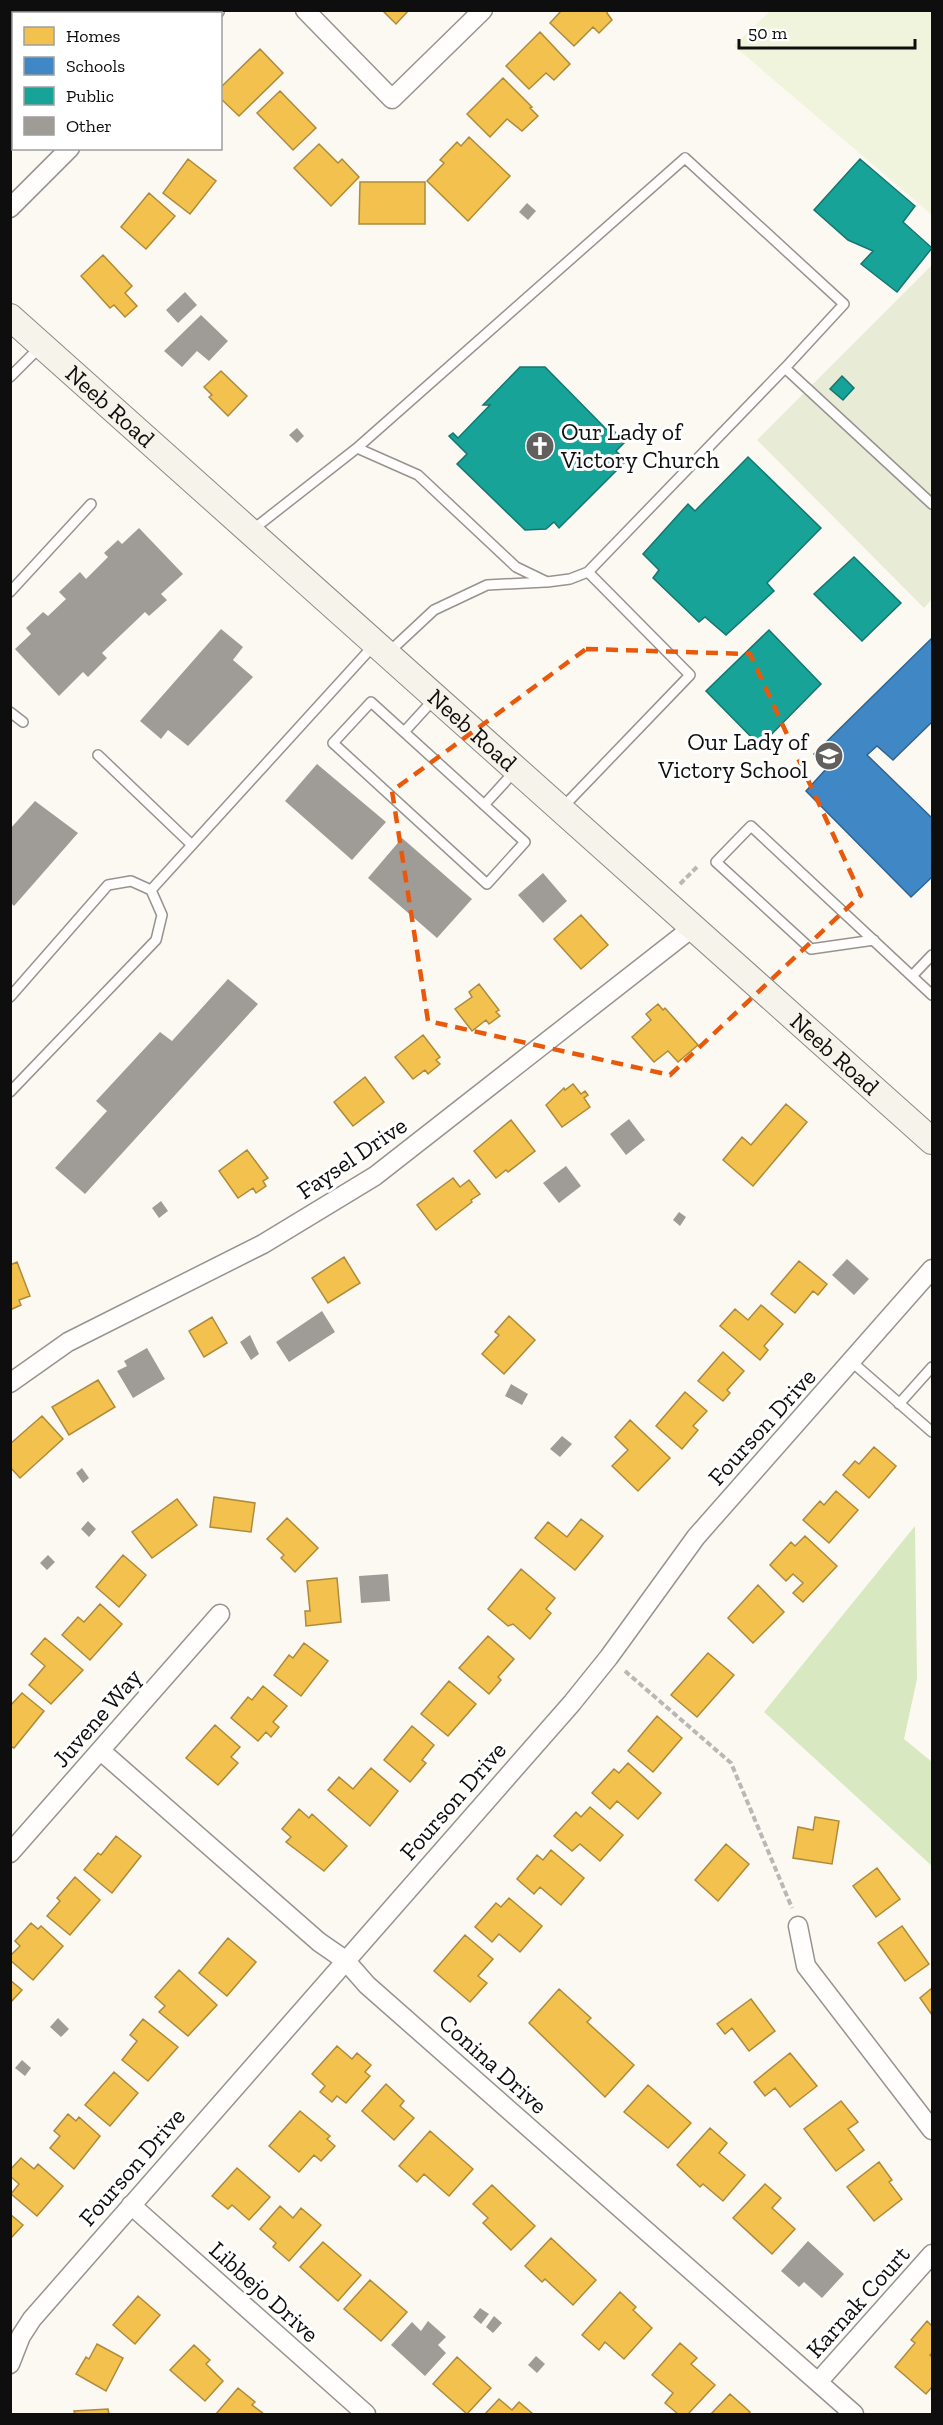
<svg xmlns="http://www.w3.org/2000/svg" width="943" height="2425" viewBox="0 0 943 2425" font-family="'Zilla Slab',serif">
<style>
.forest{fill:#d8e8c0}
.cemetery{fill:#e8ecd6}
.pitch{fill:#f0f4dd}
.homes{fill:#f2c14e;stroke:#ae8b3b;stroke-width:1.5}
.schools{fill:#3f88c5;stroke:#30638e;stroke-width:1.5}
.public{fill:#17a398;stroke:#14766f;stroke-width:1.5}
.building{fill:#9f9c98}
.lines{fill:none;stroke-linecap:round;stroke-linejoin:round}
.lane-casing{stroke:#959491;stroke-width:12}
.street-casing{stroke:#959491;stroke-width:21}
.secondary-casing{stroke:#8c8a87;stroke-width:28}
.path{stroke:#b8b8b6;stroke-width:4;stroke-dasharray:6 3;stroke-linecap:butt}
.lane{stroke:#fffefd;stroke-width:9}
.street{stroke:#fffefd;stroke-width:18}
.secondary{stroke:#f5f3ea;stroke-width:26}
.marked{fill:none;stroke:#e8590c;stroke-width:4.5;stroke-dasharray:12 8;stroke-linejoin:round}
.labels{text-anchor:middle;stroke-width:6;stroke-linejoin:round;paint-order:stroke}
.street-label{font-size:24px;fill:#0e0e0e;stroke:#fff}
.poi-label{font-size:24px;fill:#0e0e0e;stroke:#fff;text-anchor:start}
</style>
<rect width="100%" height="100%" fill="#fcf9f2"/>
<!-- forest -->
<path class="forest" d="M915,1526L917,1679L904,1739L932,1762V1866L764,1712Z"/>
<!-- cemetery -->
<path class="cemetery" d="M932,265V599L924,608L757,440Z"/>
<!-- pitch -->
<path class="pitch" d="M770,11H932V215L734,46Z"/>
<!-- homes -->
<path class="homes" d="M382,10H409L396,24Z
M562,10H608L607,13L612,20L599,33L593,27L574,46L550,23Z
M540,32L570,64L554,80L546,73L529,89L506,66Z
M260,49L283,73L239,116L220,98V88Z
M14,72V129L10,132V75Z
M503,78L532,107L530,108L538,116L522,131L507,119L490,137L467,114Z
M280,91L316,128L293,150L257,113Z
M469,137L510,176L468,221L427,181L444,163L440,160L457,142L461,146Z
M319,144L338,163L342,159L359,177L331,206L294,168Z
M188,159L216,181L190,214L163,193Z
M360,182H425V224H359Z
M149,193L175,216L146,249L121,227Z
M103,255L132,286L125,293L137,306L125,317L114,305L110,308L81,276Z
M221,371L247,396L228,416L209,397L212,395L204,387Z
M581,915L608,945L581,969L554,939Z
M479,984L499,1010L496,1012L500,1016L489,1024L486,1020L472,1031L455,1009L472,997L469,992Z
M658,1004L663,1010L665,1008L698,1045L678,1062L668,1051L654,1062L632,1037L651,1020L646,1014Z
M423,1035L440,1057L436,1060L440,1064L428,1074L425,1070L413,1079L395,1057Z
M365,1077L384,1102L353,1126L334,1102Z
M573,1084L581,1094L585,1091L588,1095L584,1098L590,1107L562,1127L546,1105L564,1088L565,1090Z
M786,1104L807,1122L753,1186L723,1160L742,1137L751,1145Z
M511,1120L535,1151L508,1172L506,1170L496,1178L474,1151Z
M247,1150L268,1178L263,1181L266,1186L256,1193L253,1188L238,1198L219,1171Z
M453,1178L460,1187L469,1180L480,1194L471,1200L472,1202L436,1230L417,1205Z
M344,1257L360,1283L328,1303L312,1278Z
M799,1261L827,1284L818,1295L813,1291L795,1313L771,1294Z
M17,1262L30,1296L19,1300L21,1305L10,1310V1265Z
M761,1305L783,1324L764,1346L768,1350L760,1360L720,1326L735,1309L748,1320Z
M509,1316L535,1340L504,1374L482,1354L499,1335L495,1332Z
M212,1317L227,1343L204,1357L189,1331Z
M723,1352L744,1371L727,1390L730,1393L723,1401L698,1381Z
M98,1380L115,1407L69,1435L52,1407Z
M685,1392L707,1411L693,1426L698,1430L682,1449L656,1426Z
M42,1416L63,1439L20,1478L10,1467V1444Z
M630,1420L670,1458L638,1491L612,1466L628,1450L615,1437Z
M874,1447L896,1466L869,1498L843,1475L855,1461L859,1464Z
M836,1491L858,1510L829,1543L803,1520L820,1501L824,1505Z
M214,1497L255,1503L251,1532L210,1527Z
M177,1499L197,1525L152,1558L132,1532Z
M287,1518L318,1548L295,1572L281,1558L284,1555L267,1539Z
M581,1519L603,1536L575,1570L535,1538L548,1522L567,1537Z
M805,1536L837,1566L803,1602L793,1593L803,1583L793,1574L786,1581L770,1565L791,1542L795,1546Z
M123,1555L146,1575L119,1607L96,1587Z
M521,1569L555,1598L546,1609L551,1613L530,1639L513,1624L508,1626L488,1609Z
M337,1578L341,1622L306,1626L305,1611H310L307,1581Z
M758,1585L784,1612L753,1643L728,1618Z
M100,1604L122,1624L90,1660L62,1635L78,1617L84,1622Z
M488,1636L514,1659L498,1677L501,1680L489,1694L459,1668Z
M45,1638L83,1670L51,1704L29,1685L45,1666L31,1654Z
M304,1643L328,1661L301,1696L274,1675L289,1655L293,1658Z
M708,1653L734,1675L697,1717L671,1695Z
M449,1681L476,1704L448,1736L421,1714Z
M263,1686L287,1706L273,1722L279,1727L271,1737L266,1732L258,1741L231,1718L248,1697L252,1700Z
M22,1693L44,1711L14,1748L10,1746V1706Z
M657,1716L682,1738L653,1772L628,1751Z
M215,1725L240,1747L231,1757L238,1763L218,1785L186,1758Z
M412,1726L434,1745L422,1760L426,1763L410,1782L384,1760Z
M628,1763L661,1793L638,1819L617,1801L610,1809L592,1793L614,1769L619,1773Z
M371,1768L398,1791L370,1826L328,1790L339,1777L353,1789Z
M590,1807L623,1835L600,1861L580,1844L572,1851L554,1836L576,1812L581,1817Z
M299,1809L309,1818L312,1814L347,1846L324,1871L286,1842L291,1837L282,1829Z
M815,1817L839,1821L832,1864L793,1858L798,1827L813,1830Z
M116,1836L141,1856L112,1893L84,1870L98,1853L101,1855Z
M726,1844L749,1864L718,1901L695,1880Z
M551,1850L584,1878L561,1905L540,1887L534,1894L517,1879L537,1855L543,1860Z
M877,1868L900,1899L876,1917L853,1886Z
M75,1877L100,1900L70,1935L47,1916L60,1901L57,1898Z
M509,1898L542,1926L520,1952L499,1934L492,1942L475,1927L496,1903L501,1907Z
M31,1923L38,1929L41,1926L63,1946L33,1980L10,1960V1956L20,1946L15,1941Z
M902,1926L929,1964L905,1981L878,1943Z
M465,1935L493,1959L478,1976L487,1983L470,2002L434,1971Z
M228,1938L256,1962L227,1996L199,1973Z
M179,1970L217,2005L188,2036L159,2012L165,2006L155,1997Z
M10,1980L22,1990L10,2003Z
M932,1988V2015L920,1998Z
M559,1989L591,2018L587,2022L634,2065L605,2097L529,2023Z
M751,1999L775,2031L749,2051L732,2028L725,2034L717,2024Z
M143,2019L178,2047L148,2081L122,2060L137,2041L130,2035Z
M337,2046L352,2059L357,2053L371,2065L365,2072L370,2076L346,2103L337,2096L332,2102L320,2092L325,2086L312,2074Z
M790,2053L817,2086L790,2107L775,2088L765,2096L754,2082Z
M114,2072L138,2093L110,2126L85,2105Z
M386,2084L404,2101L400,2106L414,2118L394,2140L362,2111Z
M648,2085L691,2123L668,2148L624,2112Z
M841,2101L858,2122L848,2129L864,2150L836,2171L804,2129Z
M300,2111L330,2136L327,2139L335,2146L321,2161L314,2155L299,2172L269,2146Z
M68,2114L76,2121L79,2117L100,2136L74,2169L50,2148L60,2136L54,2131Z
M710,2128L727,2143L719,2153L745,2175L723,2201L703,2184L700,2187L677,2165Z
M430,2131L473,2169L449,2196L424,2174L417,2182L399,2166Z
M21,2158L34,2169L38,2164L63,2186L37,2216L11,2194L19,2184L10,2176V2170Z
M879,2162L892,2180L889,2182L902,2199L874,2221L847,2187Z
M237,2168L270,2197L249,2220L232,2205L228,2209L212,2196Z
M765,2184L781,2198L772,2208L795,2229L772,2254L733,2218Z
M492,2185L535,2226L511,2250L483,2223L488,2218L473,2204Z
M280,2206L293,2218L301,2208L321,2225L289,2261L273,2247L276,2243L260,2229Z
M10,2214L23,2225L10,2239Z
M551,2238L596,2280L573,2305L545,2279L542,2282L525,2266Z
M323,2242L361,2275L338,2301L300,2267Z
M370,2280L407,2312L381,2341L344,2309Z
M620,2292L636,2307L633,2310L652,2328L624,2359L605,2342L599,2350L582,2335Z
M138,2296L160,2315L135,2344L113,2325Z
M927,2321L932,2326V2353L930,2355L932,2357V2387L926,2394L895,2367L915,2343L911,2340Z
M680,2343L697,2358L691,2364L715,2385L688,2414H678L665,2403L673,2393L652,2375Z
M97,2344L123,2358L106,2391L76,2374L86,2357L89,2359Z
M194,2345L210,2360L206,2364L223,2381L205,2401L170,2370Z
M457,2357L491,2388L467,2414L433,2384Z
M238,2388L255,2402L252,2405L264,2414H216Z
M730,2394L750,2412L748,2414H711Z
M499,2399L512,2410L519,2402L533,2414H485Z
M108,2409L109,2414H75L74,2411Z"/>
<!-- schools -->
<path class="schools" d="M932,638V722L893,760L877,746L867,755L932,818V877L911,897L806,791L827,768L814,754Z"/>
<!-- public -->
<path class="public" d="M860,159L915,206L903,222L932,248L897,292L861,264L873,251L848,240L814,210Z
M520,367H545L610,433L613,430L625,442L616,451L626,461L559,528L554,522L546,529L525,530L457,464L467,454L449,436L453,433L458,438L490,405H483Z
M842,376L854,388L843,400L830,389Z
M748,457L821,528L767,583L774,591L726,635L705,617L699,622L653,578L659,570L643,554L688,504L695,511Z
M854,557L901,603L862,641L814,594Z
M769,630L821,684L760,746L706,691Z"/>
<!-- building -->
<path class="building" d="M527,203L536,211L528,220L519,212Z
M185,292L197,305L178,323L166,310Z
M201,315L228,341L209,361L197,351L182,367L164,351Z
M297,428L304,436L297,443L289,435Z
M139,528L183,574L161,594L167,600L149,616L145,612L102,653L107,658L88,677L83,672L59,696L15,649L31,634L26,628L43,612L48,616L66,599L59,592L80,572L86,579L108,557L104,553L118,540L122,544Z
M221,629L243,647L233,660L253,677L188,746L168,730L161,739L140,721Z
M317,764L386,822L352,860L285,801Z
M35,801L78,833L14,906L10,902V829Z
M402,838L472,899L437,938L368,878Z
M543,873L567,901L543,923L518,895Z
M228,979L258,1004L85,1194L55,1168L107,1111L96,1101L160,1032L172,1041Z
M629,1119L645,1140L626,1155L610,1134Z
M566,1166L581,1186L559,1203L543,1183Z
M161,1201L168,1211L159,1218L152,1208Z
M679,1212L686,1217L680,1226L673,1220Z
M847,1259L869,1279L854,1295L832,1275Z
M322,1311L335,1332L289,1362L276,1342Z
M250,1335L259,1354L251,1360L240,1342Z
M147,1348L165,1379L133,1398L117,1371L127,1366L124,1361Z
M511,1384L528,1394L522,1405L505,1396Z
M562,1436L572,1444L560,1457L550,1449Z
M82,1468L89,1478L83,1483L76,1473Z
M88,1521L96,1529L89,1537L81,1529Z
M48,1555L55,1562L47,1570L40,1563Z
M388,1574L390,1601L361,1603L359,1576Z
M58,2018L69,2029L61,2037L50,2027Z
M22,2060L31,2068L25,2076L15,2068Z
M808,2241L844,2274L822,2298L804,2282L799,2287L781,2271Z
M480,2308L489,2314L481,2324L473,2317Z
M494,2316L502,2323L493,2333L486,2327Z
M428,2321L446,2337L438,2345L446,2353L425,2376L391,2345L412,2322L421,2331Z
M536,2356L545,2364L537,2373L528,2365Z"/>
<g class="lines">
<!-- lane casing -->
<g class="lane-casing">
<path id="lane" d="M10,377L40,347
M357,448L685,158L844,304L785,368
M251,531L357,448L418,475L516,567L547,582L570,579L588,572L690,675L563,807
M588,572L785,368L932,504
M10,592L91,504
M389,652L434,610L487,585L545,582
M371,702L525,842L487,884L333,743Z
M10,712L23,722
M404,732L435,698
M98,755L192,845
M484,805L515,771
M151,890L374,645
M874,940L811,949L716,862L751,826L932,995
M912,976L932,955
M10,997L108,885L131,881L151,890L162,915L156,940L10,1092
M852,1362L932,1432
M899,1404L932,1367"/>
</g>
<!-- street casing -->
<g class="street-casing">
<path id="street" d="M305,10L392,99L483,10
M211,14L215,10
M10,208L70,148
M10,1383L68,1342L263,1244L375,1176L692,928
M101,1751L319,1942L345,1960L367,1985L854,2414
M10,1853L220,1614
M798,1926L806,1966L932,2130
M131,2205L366,2414
M10,2364L21,2336L32,2319L572,1703L609,1657L696,1537L932,1269
M818,2382L932,2254"/>
</g>
<!-- secondary casing -->
<g class="secondary-casing">
<g id="secondary">
<path id="s1" d="M10,317L932,1141"/>
</g>
</g>
<!-- path -->
<path class="path" d="M680,884L699,865
M625,1671L731,1763L792,1908"/>
<!-- lane -->
<use href="#lane" class="lane"/>
<!-- street -->
<use href="#street" class="street"/>
<!-- secondary -->
<use href="#secondary" class="secondary"/>
</g>
<!-- marked area -->
<path class="marked" d="M586,649L750,654L861,895L670,1075L428,1021L392,791Z"/>
<!-- icons -->
<defs>
<g id="church-disc" transform="scale(1.5)"><circle r="9.5" fill="#61605e" stroke="#fff"/><path d="M-1.2-6h2.4v3.5h3.3v2.4h-3.3V6h-2.4V-.1h-3.3v-2.4h3.3Z" fill="#fff"/></g>
<g id="school-disc" transform="scale(1.5)"><circle r="9.5" fill="#61605e" stroke="#fff"/><path d="M0-5L7-2L0 1L-7-2ZM-4 1L0 2.5L4 1V4Q0 6-4 4Z" fill="#fff"/></g>
</defs>
<g fill-rule="evenodd">
<use href="#church-disc" x="540" y="446"/>
<use href="#school-disc" x="829" y="756"/>
</g>
<g class="labels">
<!-- street labels -->
<g class="street-label">
<text dy="8" stroke="none"><textPath href="#s1" startOffset="134">Neeb Road</textPath></text>
<text dy="8" stroke="none"><textPath href="#s1" startOffset="620">Neeb Road</textPath></text>
<text dy="8" stroke="none"><textPath href="#s1" startOffset="1106">Neeb Road</textPath></text>
<text transform="translate(352 1158) rotate(-34)" y="8">Faysel Drive</text>
<text transform="translate(762 1427) rotate(-48)" y="8">Fourson Drive</text>
<text transform="translate(97 1718) rotate(-49)" y="8">Juvene Way</text>
<text transform="translate(453 1801) rotate(-49)" y="8">Fourson Drive</text>
<text transform="translate(493 2064) rotate(42)" y="8">Conina Drive</text>
<text transform="translate(132 2167) rotate(-49)" y="8">Fourson Drive</text>
<text transform="translate(264 2292) rotate(42)" y="8">Libbejo Drive</text>
<text transform="translate(858 2302) rotate(-48)" y="8">Karnak Court</text>
</g>
<!-- poi labels -->
<g class="poi-label">
<text x="561" y="440">Our Lady of<tspan x="561" dy="28">Victory Church</tspan></text>
<text x="808" y="750" text-anchor="end">Our Lady of<tspan x="808" dy="28">Victory School</tspan></text>
</g>
</g>
<!-- border -->
<rect width="943" height="2425" fill="none" stroke="#0e0e0e" stroke-width="24"/>
<!-- legend -->
<rect x="12" y="12" width="210" height="138" fill="#ffffff" stroke="#9f9f9f" stroke-width="1.5"/>
<rect x="24" y="27" width="30" height="18" fill="#f2c14e" stroke="#9f9f9f" stroke-width="1.5"/>
<text x="66" y="42" font-size="18" fill="#0e0e0e">Homes</text>
<rect x="24" y="57" width="30" height="18" fill="#3f88c5" stroke="#9f9f9f" stroke-width="1.5"/>
<text x="66" y="72" font-size="18" fill="#0e0e0e">Schools</text>
<rect x="24" y="87" width="30" height="18" fill="#17a398" stroke="#9f9f9f" stroke-width="1.5"/>
<text x="66" y="102" font-size="18" fill="#0e0e0e">Public</text>
<rect x="24" y="117" width="30" height="18" fill="#9f9c98" stroke="#9f9f9f" stroke-width="1.5"/>
<text x="66" y="132" font-size="18" fill="#0e0e0e">Other</text>
<!-- scale -->
<path d="M739 39v9h176v-9" fill="none" stroke="#0e0e0e" stroke-width="3"/>
<text x="748" y="39" font-size="18" fill="#0e0e0e" stroke="#ffffff" stroke-width="4.5" paint-order="stroke">50 m</text>
</svg>
